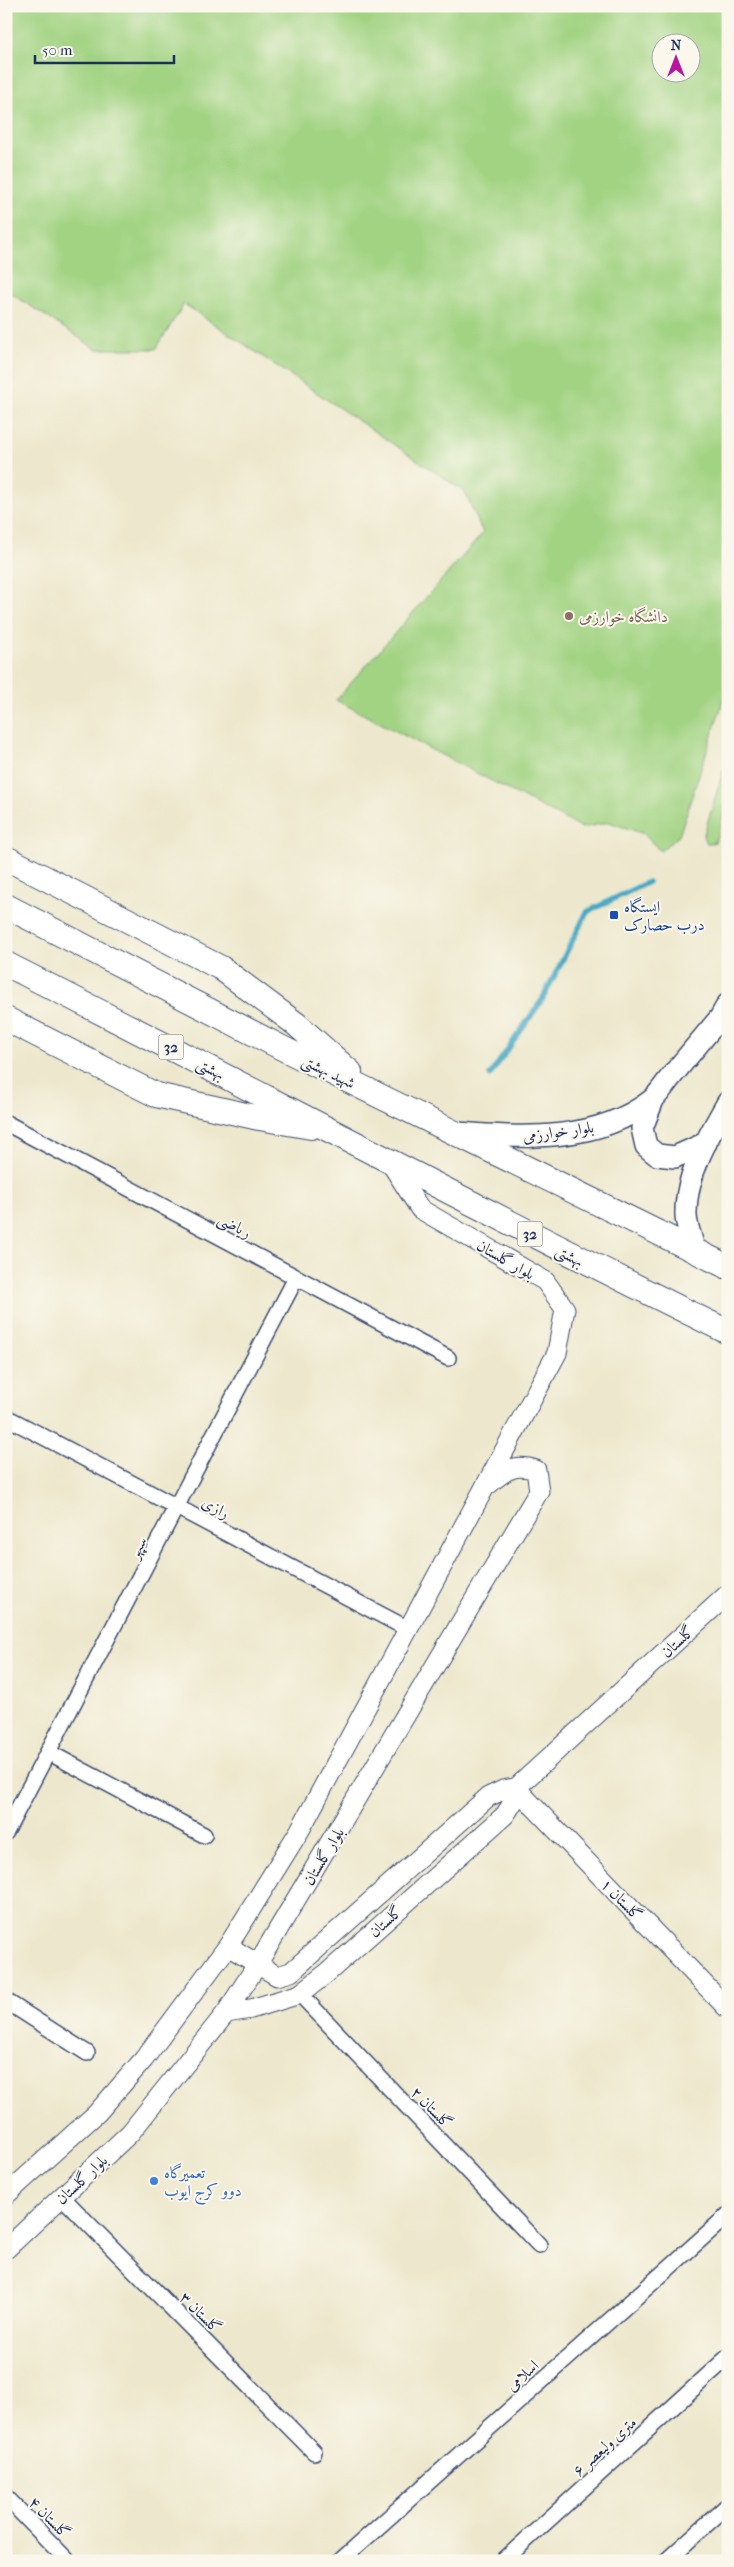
<svg xmlns="http://www.w3.org/2000/svg" width="734" height="2567" viewBox="0 0 734 2567" font-family="'IM FELL French Canon',Amiri,serif">
<style>
.green{fill:#a1d382;stroke:#5e8170;fill-rule:evenodd}
.lines{fill:none;stroke-linecap:round;stroke-linejoin:round}
.stream{stroke:#46a9c5;stroke-width:5.5}
.minor-casing{stroke:#3a4b6f;stroke-width:18}
.tertiary-casing{stroke:#3a4b6f;stroke-width:21}
.secondary-casing{stroke:#3a4b6f;stroke-width:24}
.primary-casing{stroke:#3a4b6f;stroke-width:26}
.minor{stroke:#fff;stroke-width:15}
.tertiary{stroke:#fff;stroke-width:19}
.secondary{stroke:#fff;stroke-width:21}
.primary{stroke:#fff;stroke-width:24}
.education-dot{fill:#8d6e63;stroke:#fbf7ec;stroke-width:2}
.transit-dot{fill:#1a4fb4;stroke:#fbf7ec;stroke-width:2}
.shop-dot{fill:#3f7fe0;stroke:#fbf7ec;stroke-width:2}
.labels{text-anchor:middle;stroke-width:4;stroke-linejoin:round;paint-order:stroke}
.shield{fill:#fbf7ec;stroke:#5e6b89;stroke-width:1}
.shield-label{font-size:15px;font-weight:bold;fill:#1b2f5e}
.education-label{font-size:16px;fill:#785e54;stroke:#fbf7ec;text-anchor:start}
.transit-label{font-size:16px;fill:#164399;stroke:#fbf7ec;text-anchor:start}
.street-label{font-size:16px;fill:#1b2f5e;stroke:#fbf7ec}
.shop-label{font-size:16px;fill:#366cbe;stroke:#fbf7ec;text-anchor:start}
</style>
<rect width="100%" height="100%" fill="#fbf7ec"/>
<filter id="ink" filterUnits="userSpaceOnUse"><feTurbulence type="fractalNoise" baseFrequency=".02" numOctaves="2"/><feDisplacementMap in="SourceGraphic" scale="10" xChannelSelector="R" yChannelSelector="G"/><feConvolveMatrix kernelMatrix="1 2 1 2 8 2 1 2 1" color-interpolation-filters="sRGB"/></filter>
<filter id="wash" filterUnits="userSpaceOnUse"><feTurbulence type="fractalNoise" baseFrequency=".0096" numOctaves="4" result="noise"/><feDisplacementMap in="SourceGraphic" scale="20" xChannelSelector="R" yChannelSelector="G"/><feGaussianBlur stdDeviation="1.12" result="paint"/><feColorMatrix in="noise" values="0 0 0 0 0 0 0 0 0 0 0 0 0 0 0 0 0 1.4 0 .05"/><feComposite in="paint" operator="in"/></filter>
<g filter="url(#wash)">
<rect width="100%" height="100%" fill="#ede8cd"/>
<!-- green -->
<path class="green" d="M6,6H728V686L679,836L660,851L644,834L609,822L582,828L336,700L483,533L465,492L184,304L156,349H96L6,290ZM662,42H692V72H662Z
M728,755V800L715,842L708,844L703,837Z"/>
<g class="lines">
<!-- stream -->
<path class="stream" d="M490,1075L542,1000L587,912L648,882"/>
</g>
</g>
<g filter="url(#ink)">
<g class="lines">
<!-- minor casing -->
<g class="minor-casing">
<path id="minor" d="M6,1123L448,1358
M6,1417L408,1629
M48,1752L204,1835
M6,1832L296,1278
M300,1994L539,2245
M6,2001L87,2053
M62,2197L314,2452
M6,2497L68,2561
M340,2561L728,2215
M503,2561L728,2357
M666,2561L728,2505"/>
</g>
<!-- tertiary casing -->
<g class="tertiary-casing">
<path id="tertiary" d="M516,1788L728,2009
M228,1946L277,1976L291,1972L488,1797L503,1790L516,1788
M226,2013L251,2009L300,1994L327,1973L505,1815L512,1804L516,1788L728,1594
M6,2195L97,2113L144,2059L228,1946L300,1830L557,1353L565,1309L545,1281L420,1209L388,1159
M6,2249L130,2133L226,2013L257,1965L539,1491L536,1470C515,1463 505,1470 489,1484"/>
</g>
<!-- secondary casing -->
<g class="secondary-casing">
<path id="secondary" d="M653,1100L642,1128L646,1146L657,1155L675,1157L706,1143
M457,1133C522,1138 597,1143 652,1100C659,1094 665,1084 671,1077C687,1057 704,1037 720,1018L728,1004
M694,1249C692,1238 686,1226 686,1215C685,1175 709,1135 728,1102"/>
</g>
<!-- primary casing -->
<g class="primary-casing">
<path id="primary" d="M6,858L221,968L296,1024L350,1072
M6,906L284,1049L728,1267
M6,964C247,1086 485,1213 728,1332
M6,1019L156,1095L259,1118L311,1127"/>
</g>
<!-- minor -->
<use href="#minor" class="minor"/>
<!-- tertiary -->
<use href="#tertiary" class="tertiary"/>
<!-- secondary -->
<use href="#secondary" class="secondary"/>
<!-- primary -->
<use href="#primary" class="primary"/>
</g>
</g>
<!-- markers -->
<circle class="education-dot" cx="569" cy="616" r="5"/>
<rect class="transit-dot" x="609" y="910" width="10" height="10" rx="2.5"/>
<circle class="shop-dot" cx="154" cy="2181" r="5"/>
<g class="labels">
<!-- shield labels -->
<g class="shield">
<rect x="158.5" y="1034.5" width="25" height="25" rx="4"/>
<rect x="517.5" y="1221.5" width="25" height="25" rx="4"/>
</g>
<g class="shield-label">
<text x="171" y="1052">32</text>
<text x="530" y="1239">32</text>
</g>
<!-- education labels -->
<g class="education-label">
<text x="579" y="622">دانشگاه خوارزمی</text>
</g>
<!-- transit labels -->
<g class="transit-label">
<text x="624" y="912">ایستگاه<tspan x="624" dy="18">درب حصارک</tspan></text>
</g>
<!-- street labels -->
<g class="street-label">
<text transform="translate(211 1068) rotate(27)" y="6">بهشتى</text>
<text transform="translate(329 1071) rotate(26)" y="6">شهید بهشتی</text>
<text transform="translate(558 1131) rotate(-8)" y="6">بلوار خوارزمی</text>
<text transform="translate(235 1225) rotate(28)" y="6">ریاضی</text>
<text transform="translate(570 1255) rotate(27)" y="6">بهشتی</text>
<text transform="translate(506 1259) rotate(30)" y="6">بلوار گلستان</text>
<text transform="translate(216 1507) rotate(28)" y="6">رازی</text>
<text transform="translate(137 1547) rotate(-62)" y="6">سپهر</text>
<text transform="translate(677 1641) rotate(-43)" y="6">گلستان</text>
<text transform="translate(323 1856) rotate(-59)" y="6">بلوار گلستان</text>
<text transform="translate(622 1899) rotate(46)" y="6">گلستان ۱</text>
<text transform="translate(385 1921) rotate(-42)" y="6">گلستان</text>
<text transform="translate(432 2107) rotate(46)" y="6">گلستان ۲</text>
<text transform="translate(81 2179) rotate(-43)" y="6">بلوار گلستان</text>
<text transform="translate(201 2312) rotate(45)" y="6">گلستان ۳</text>
<text transform="translate(522 2375) rotate(-42)" y="6">اسلامی</text>
<text transform="translate(604 2446) rotate(-42)" y="6">۶ متری ولیعصر</text>
<text transform="translate(50 2517) rotate(46)" y="6">گلستان ۴</text>
</g>
<!-- shop labels -->
<g class="shop-label">
<text x="164" y="2178">تعمیرگاه<tspan x="164" dy="18">دوو کرج ایوب</tspan></text>
</g>
</g>
<!-- margin -->
<rect width="734" height="2567" fill="none" stroke="#fbf7ec" stroke-width="25"/>
<!-- north arrow -->
<g transform="translate(676 58)"><circle r="24" fill="#fbf7ec" stroke="#a1a7b3"/>
<path d="M0-4L9 19L0 12L-9 19Z" fill="#b5179e"/>
<text y="-8" font-size="14" font-weight="bold" text-anchor="middle" fill="#1b2f5e">N</text>
</g>
<!-- scale -->
<path d="M35 55v8h139v-8" fill="none" stroke="#1b2f5e" stroke-width="2.5"/>
<text x="42" y="55" font-size="15" fill="#1b2f5e" stroke="#fbf7ec" stroke-width="4" paint-order="stroke">50 m</text>
</svg>
